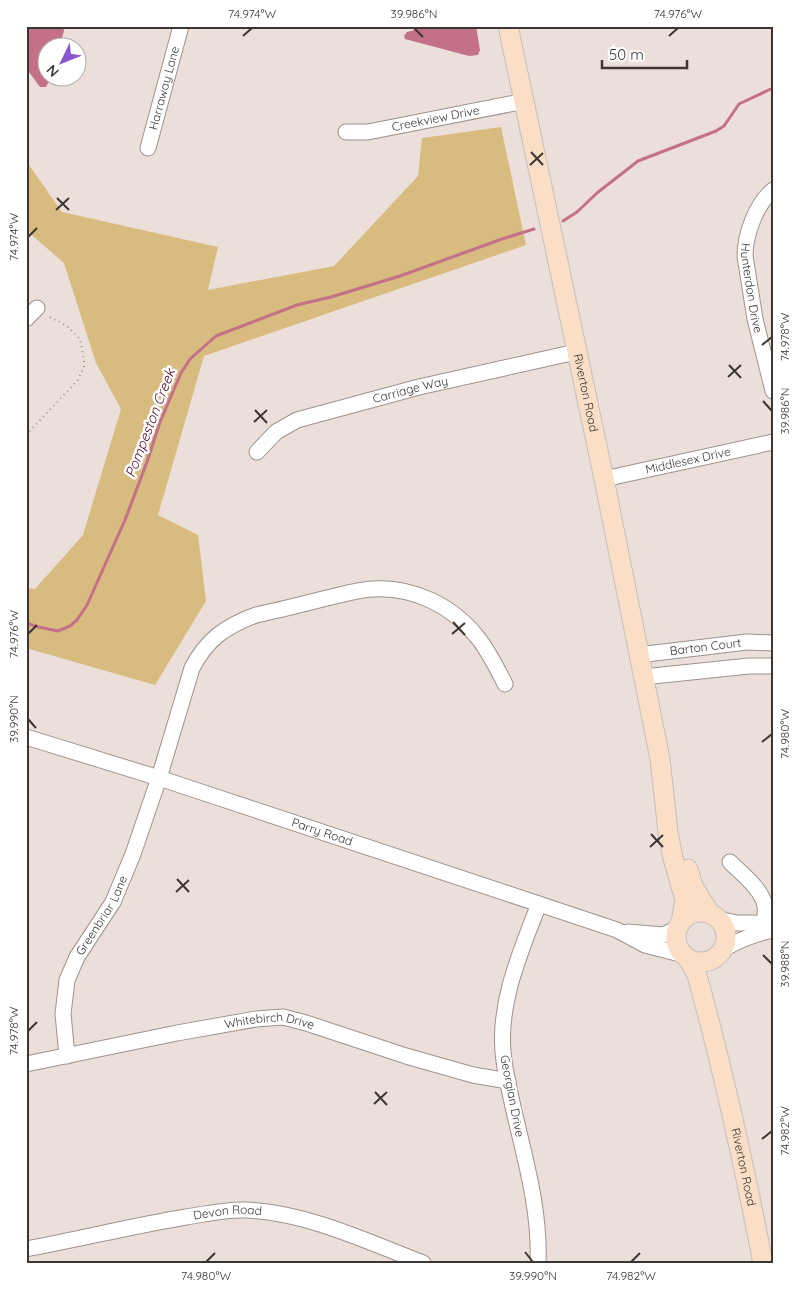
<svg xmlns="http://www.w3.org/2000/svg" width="799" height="1289" viewBox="0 0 799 1289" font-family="Quicksand,sans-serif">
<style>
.green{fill:#d7bb7f}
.water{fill:#c37088}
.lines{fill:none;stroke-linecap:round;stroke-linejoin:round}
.stream{stroke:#c37088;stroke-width:3}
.minor-casing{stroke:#9e928d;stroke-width:17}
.major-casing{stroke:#c0bfbe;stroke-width:21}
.path{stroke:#9c938f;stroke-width:2;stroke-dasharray:1 4;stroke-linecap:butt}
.minor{stroke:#fff;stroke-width:15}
.major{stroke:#fadec5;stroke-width:19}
.ticks{fill:none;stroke:#3b3634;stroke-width:2}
.labels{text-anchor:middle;stroke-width:5;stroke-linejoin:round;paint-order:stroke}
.street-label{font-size:12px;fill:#3b3634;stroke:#fff}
.water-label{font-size:14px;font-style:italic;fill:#540727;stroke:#fff}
.neatline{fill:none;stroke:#3b3634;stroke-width:2}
.ticks-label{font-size:12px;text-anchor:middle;fill:#3b3634}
</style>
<rect width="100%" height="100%" fill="#ecdfda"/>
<!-- green -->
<path class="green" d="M501,127L526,245L204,356L158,515L198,535L206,601L155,685L26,648V588L35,589L83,535L121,409L96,363L64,263L26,230V161L62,212L218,247L208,290L334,266L418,176L422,138Z"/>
<!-- water -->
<path class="water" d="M26,26H65L60,47L48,48V78H51L46,87H40L26,68Z
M429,26H476L480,50L478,55L469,56L405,39L404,36L407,32Z"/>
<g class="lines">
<!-- stream -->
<path class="stream" d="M563,221L577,212L597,193L638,161L716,131L724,126L739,104L773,88
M26,623L38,627L58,631L70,626L77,620L87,605L125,520L147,462L160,422L181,373L190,359L216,336L297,305L331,297L400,276L502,239L534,229"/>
<!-- minor casing -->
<g class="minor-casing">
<g id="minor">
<path id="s1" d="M346,132H368L525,101"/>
<path id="s2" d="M148,148L181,26"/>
<path id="s3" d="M773,190C756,204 745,235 745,256L755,319L773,391"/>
<path d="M26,319L37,308"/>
<path id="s4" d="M257,452L276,432L297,420L419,387L576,352"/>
<path id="s5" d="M604,479L773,442"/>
<path id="s6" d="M638,655L747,642L773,643"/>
<path d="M643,677L749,666H773"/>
<path id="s7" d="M26,737L159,778L539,904L617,930L645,945L684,955"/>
<path d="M730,862C742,874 762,889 765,906C766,912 764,920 764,926"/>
<path d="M718,919L737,923H754L771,928"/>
<path d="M628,932L663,935L678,928"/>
<path d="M724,949C740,939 755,934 773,930"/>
<path id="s8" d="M67,1056L63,1014L67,980L77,957L113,902L133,854L159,778L192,668C207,639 226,626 256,615C280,610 303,604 327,598C341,595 356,590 372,589C413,586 453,606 478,638C489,652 497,668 505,684"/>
<path id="s9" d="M26,1064L177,1033L256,1019L283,1017L306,1023L406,1056L473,1075L508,1081"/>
<path id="s10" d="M26,1249C80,1239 132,1226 186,1217C206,1214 226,1209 246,1210C308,1213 366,1241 423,1263"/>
<path d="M538,1263C541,1194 514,1128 504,1061C496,1007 520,953 539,904"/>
</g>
</g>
<!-- major casing -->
<g class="major-casing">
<g id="major">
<path id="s11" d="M508,26L604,479L660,759L668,832L673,858L685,900L681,922"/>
<path d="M688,869L693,886L710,914"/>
<circle cx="701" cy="937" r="25"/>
<path id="s12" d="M688,959L696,972C723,1068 744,1165 763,1263"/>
</g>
</g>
<!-- path -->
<path class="path" d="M26,435L78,380L84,367V360L80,339L67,326L48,316"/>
<!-- minor -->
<use href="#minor" class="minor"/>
<!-- major -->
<use href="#major" class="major"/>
</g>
<!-- ticks -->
<path class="ticks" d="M414,28L423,37M243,36L252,28M669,36L678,28M531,152L543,165M530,165L543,153M57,198L69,210M56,210L69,198M28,237L37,228M762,345L772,337M729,365L741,378M728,377L741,365M763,401L772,411M255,410L267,423M254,422L267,410M453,622L465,635M28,634L37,625M452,634L465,623M28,719L36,728M762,742L772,734M651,834L663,847M650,847L663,835M177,879L189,892M176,892L189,880M763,955L772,964M28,1031L37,1022M375,1092L387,1105M374,1104L387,1092M762,1139L772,1131M525,1252L533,1262M206,1262L215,1253M631,1262L640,1253"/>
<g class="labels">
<!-- street labels -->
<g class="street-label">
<text dy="4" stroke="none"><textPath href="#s2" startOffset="62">Harraway Lane</textPath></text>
<text dy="4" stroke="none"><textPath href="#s1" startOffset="91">Creekview Drive</textPath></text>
<text dy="4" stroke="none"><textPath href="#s3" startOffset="106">Hunterdon Drive</textPath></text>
<text dy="4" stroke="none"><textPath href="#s4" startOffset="169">Carriage Way</textPath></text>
<text dy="4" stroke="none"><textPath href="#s11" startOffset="375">Riverton Road</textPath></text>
<text dy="4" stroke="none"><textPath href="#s5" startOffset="86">Middlesex Drive</textPath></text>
<text dy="4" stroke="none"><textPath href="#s6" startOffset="68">Barton Court</textPath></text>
<text dy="4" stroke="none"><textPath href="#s7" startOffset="311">Parry Road</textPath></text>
<text dy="4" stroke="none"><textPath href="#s8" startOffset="150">Greenbriar Lane</textPath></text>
<text dy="4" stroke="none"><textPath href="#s9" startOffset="248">Whitebirch Drive</textPath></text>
<text transform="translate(512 1096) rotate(79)" y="4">Georgian Drive</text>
<text dy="4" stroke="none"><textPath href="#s12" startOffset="216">Riverton Road</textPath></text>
<text dy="4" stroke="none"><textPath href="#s10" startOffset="205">Devon Road</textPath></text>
</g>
<!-- water labels -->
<g class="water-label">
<text transform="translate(150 423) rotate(-69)" y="5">Pompeston Creek</text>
</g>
</g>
<!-- border -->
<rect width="799" height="1289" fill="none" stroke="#ffffff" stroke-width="55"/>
<!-- north arrow -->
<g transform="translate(62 62) rotate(227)"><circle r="24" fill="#ffffff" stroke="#b1afae"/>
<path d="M0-4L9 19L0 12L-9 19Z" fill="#8856cf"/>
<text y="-8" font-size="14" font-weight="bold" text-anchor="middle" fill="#3b3634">N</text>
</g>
<!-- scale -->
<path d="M602 60v8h85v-8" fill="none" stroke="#3b3634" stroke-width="2.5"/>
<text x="609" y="60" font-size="15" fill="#3b3634" stroke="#ffffff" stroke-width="4" paint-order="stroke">50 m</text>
<rect x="28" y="28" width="744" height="1234" class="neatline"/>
<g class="ticks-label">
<text x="252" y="18">74.974°W</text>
<text x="414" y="18">39.986°N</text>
<text x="678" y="18">74.976°W</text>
<text transform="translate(14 237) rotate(-90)" y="4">74.974°W</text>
<text transform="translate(785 337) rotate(-90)" y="4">74.978°W</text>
<text transform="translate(785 411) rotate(-90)" y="4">39.986°N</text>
<text transform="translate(14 634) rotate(-90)" y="4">74.976°W</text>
<text transform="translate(14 719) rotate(-90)" y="4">39.990°N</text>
<text transform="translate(785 734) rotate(-90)" y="4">74.980°W</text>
<text transform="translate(785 964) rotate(-90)" y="4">39.988°N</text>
<text transform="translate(14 1031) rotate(-90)" y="4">74.978°W</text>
<text transform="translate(785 1131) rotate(-90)" y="4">74.982°W</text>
<text x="206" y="1280">74.980°W</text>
<text x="533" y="1280">39.990°N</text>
<text x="631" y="1280">74.982°W</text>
</g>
</svg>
